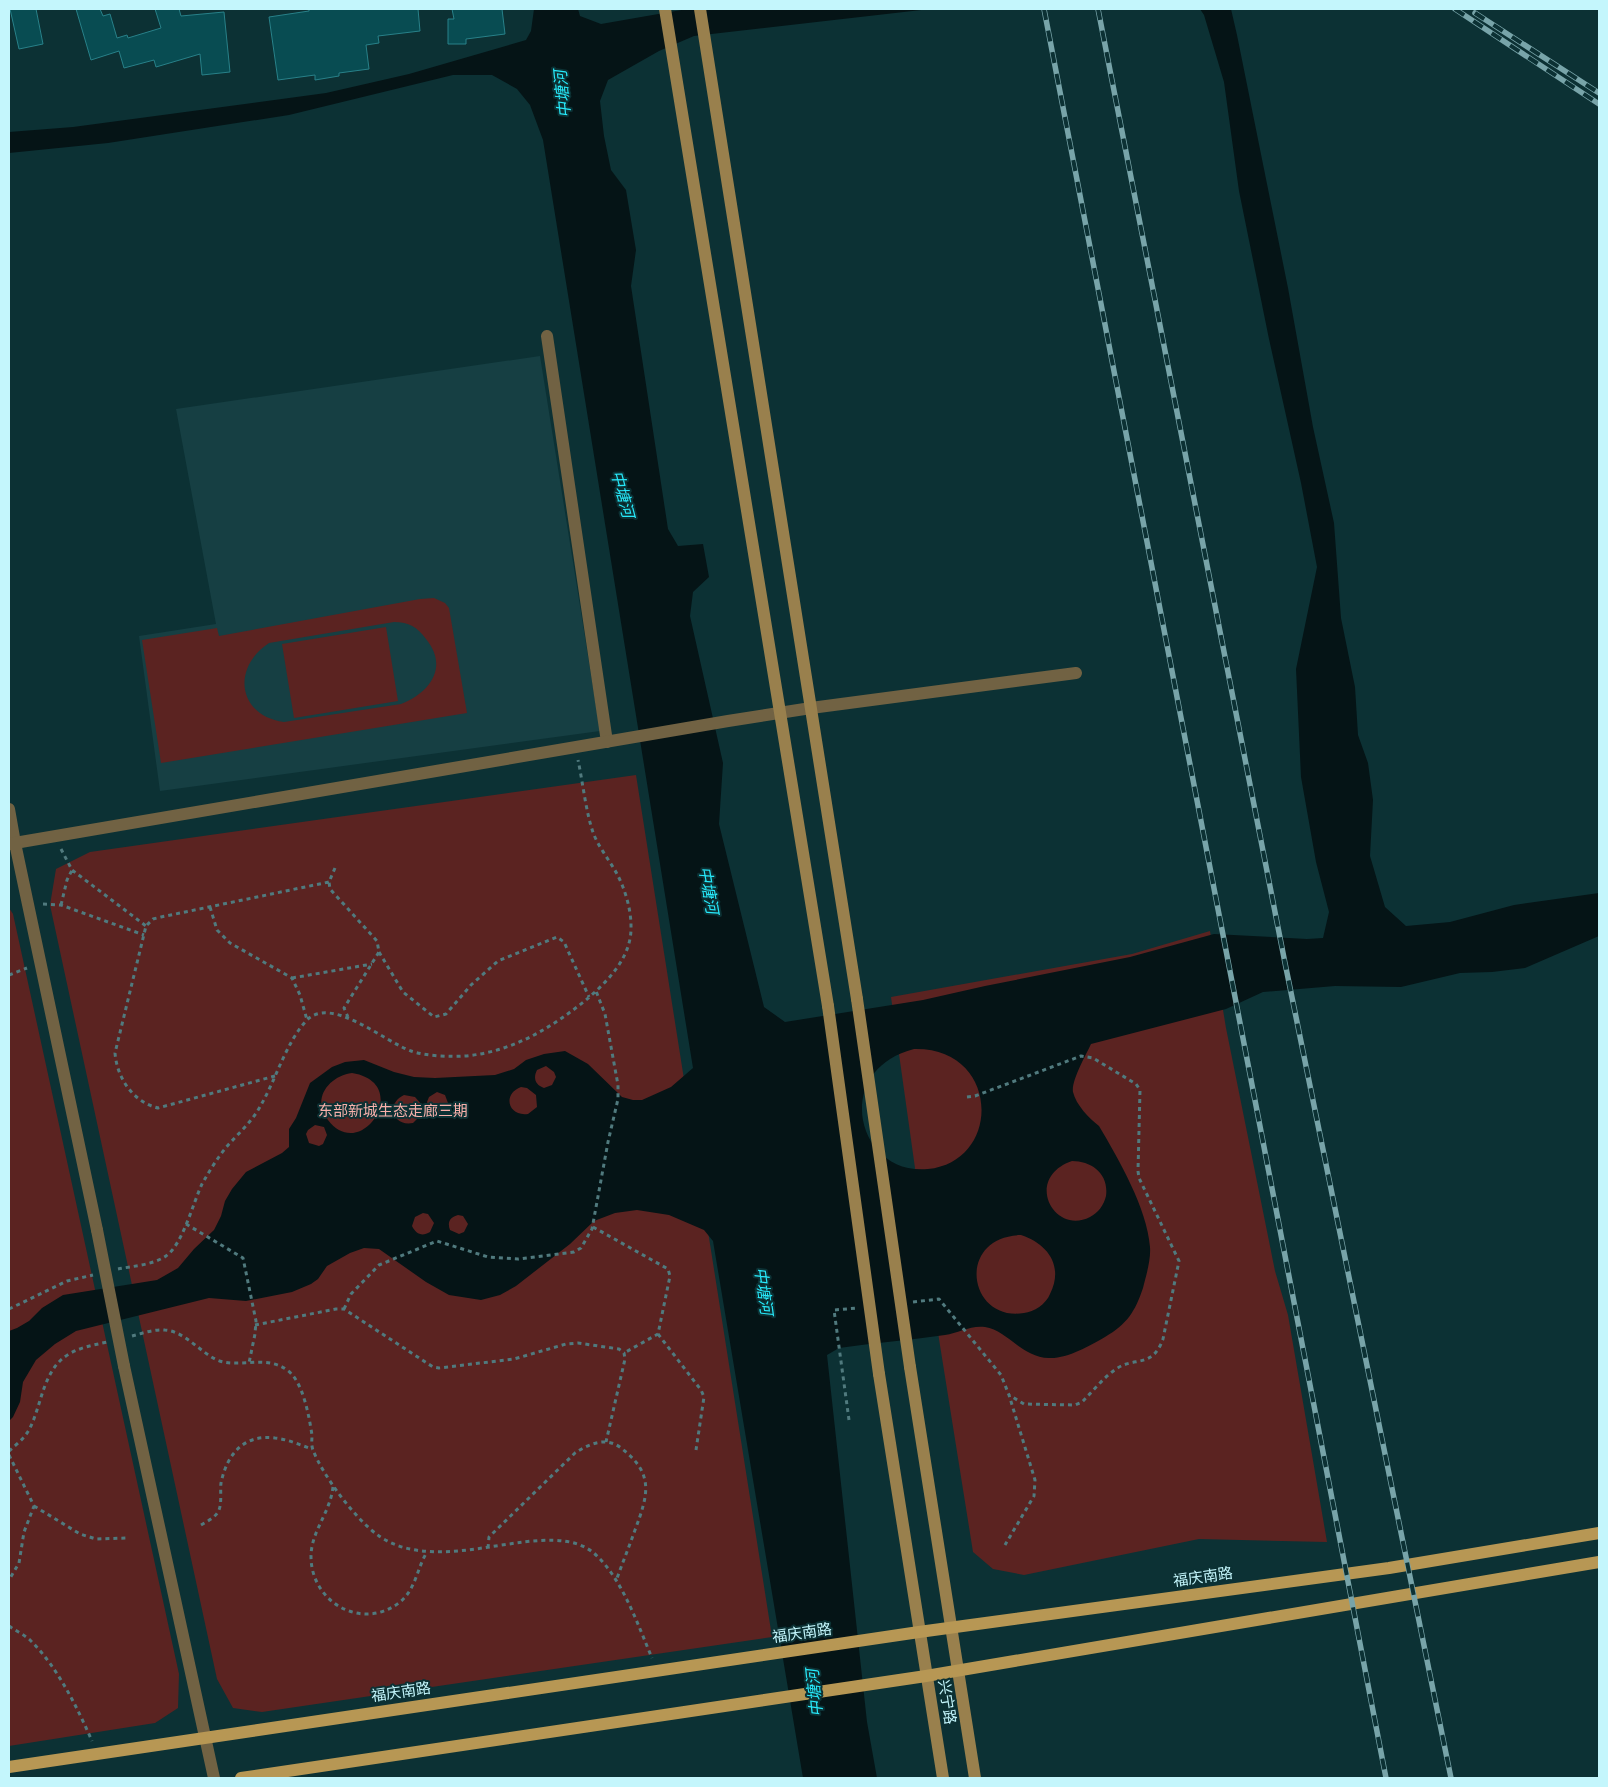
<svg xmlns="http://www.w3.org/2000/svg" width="1608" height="1787" viewBox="0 0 1608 1787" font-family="Montserrat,'Noto Sans SC',sans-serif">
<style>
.built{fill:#163f43}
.green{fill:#5b2321;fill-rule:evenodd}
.water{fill:#051416;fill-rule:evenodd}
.building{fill:#084c52;stroke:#288189}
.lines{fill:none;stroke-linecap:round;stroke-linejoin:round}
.path{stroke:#507a7e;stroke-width:3;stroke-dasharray:4 4;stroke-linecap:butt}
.minor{stroke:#716243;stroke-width:12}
.tertiary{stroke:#716243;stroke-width:12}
.secondary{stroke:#99804d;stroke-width:12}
.primary{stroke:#b79754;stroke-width:12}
.rail-casing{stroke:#78a4a9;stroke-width:5.5}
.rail{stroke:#0c3134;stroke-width:4;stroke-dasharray:11;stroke-linecap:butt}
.tertiary-bridge{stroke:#716243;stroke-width:12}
.secondary-bridge{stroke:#99804d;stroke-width:12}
.labels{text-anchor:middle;stroke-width:4;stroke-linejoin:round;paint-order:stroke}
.park-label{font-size:15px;fill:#f7b0aa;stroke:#0c3134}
.street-label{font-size:15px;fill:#c4f6fc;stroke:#0c3134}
.water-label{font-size:16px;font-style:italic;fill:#27e9fa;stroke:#0c3134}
</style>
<rect width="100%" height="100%" fill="#0c3134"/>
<!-- built -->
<path class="built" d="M540,356L600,731L160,791L139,636L216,624L176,409Z"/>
<!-- green -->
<path class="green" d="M434,598L445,603L449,608L467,713L161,763L142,640L217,628L219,636L420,599ZM394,622C409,622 417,627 426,639C449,667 430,693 401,704L284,722C238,716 231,668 269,643Z
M386,627L398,701L294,718L282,644Z
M636,775L772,1637L262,1712L233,1708L217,1679L50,905L56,869L90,852Z
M9,908L13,914L179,1674L178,1708L155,1723L9,1746Z
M1210,931L1226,1028L1275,1271L1288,1315L1327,1542L1199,1539L1024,1575L993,1569L973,1552L939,1339L891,997L1132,954Z"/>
<!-- water -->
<path class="water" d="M534,9H578L580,16L601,24L687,9H930L694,36L659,51L608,80L600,101L604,136L611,170L626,190L636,250L631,286L668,529L678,546L703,544L709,577L693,592L690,616L723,763L719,824L764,1007L785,1022L923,1000L985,986L1130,957L1214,934L1307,939L1323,938L1329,912L1316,862L1301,777L1296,669L1317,567L1301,483L1269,339L1239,191L1224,82L1204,15L1200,9H1231L1237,35L1288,288L1313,427L1334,523L1341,618L1355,687L1358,735L1368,763L1373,800L1370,856L1385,907L1406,926L1450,922L1514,905L1599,893V936L1525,968L1492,972L1460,973L1401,987L1335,986L1263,992L1226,1009L1091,1044C1086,1055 1071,1081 1073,1092C1076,1105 1089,1118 1099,1126C1119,1160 1147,1208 1150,1247C1151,1260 1146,1276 1143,1288C1135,1312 1127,1324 1105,1337C1089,1346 1067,1359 1049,1358C1021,1357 1007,1330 985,1327C971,1325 958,1333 945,1335C910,1340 874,1343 839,1348L827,1355L867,1722L877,1778H803L713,1241L704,1230L669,1215L637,1210L615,1213L594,1221L570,1244L516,1286L500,1295L481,1300L449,1295L426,1282L379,1249L364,1248L350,1253L327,1266L318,1279L311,1284L292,1292L246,1301L209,1298L76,1331L55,1344L36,1360L23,1382L20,1402L13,1417L9,1421L10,1404L9,1331L17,1328L29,1321L42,1308L63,1295L157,1280L178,1268L194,1249L214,1230L221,1216L225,1201L232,1189L246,1172L282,1153L289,1147V1129L296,1118L310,1083L332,1067L345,1062L364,1060L394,1072L414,1077L435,1078L495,1075L514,1069L526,1060L544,1054L565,1051L588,1064L622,1097L633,1100H642L671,1087L693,1068L543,140L530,105L517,89L492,75H453L289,115L108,143L9,153V132L73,127L326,93L409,74L526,40L531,31ZM914,1049C1000,1047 1003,1161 928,1169C856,1176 831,1070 914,1049ZM546,1066L554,1072L556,1077L552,1085L544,1088C535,1085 533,1078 537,1070ZM352,1073C414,1083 361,1164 328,1120C311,1099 329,1076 352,1073ZM521,1087L527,1088L536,1095L537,1107L528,1114C508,1117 502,1094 521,1087ZM437,1092L445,1095L448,1103L444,1111L440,1113L431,1111L427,1102L429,1097ZM404,1095L415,1097L422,1105L421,1115L413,1123C393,1127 385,1104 404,1095ZM315,1125L324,1127L327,1135L323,1144L319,1146L309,1143L306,1134L308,1130ZM1072,1161C1092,1161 1109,1174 1106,1196C1104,1205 1098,1213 1090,1217C1054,1236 1023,1178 1072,1161ZM423,1213L428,1214L434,1223L430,1232C422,1237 416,1234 412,1226L415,1217ZM458,1215L463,1216L468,1224L464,1232L459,1234L450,1230C447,1222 450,1217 458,1215ZM1021,1235C1048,1244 1064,1266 1050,1294C1046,1304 1034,1312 1024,1313C968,1322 955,1237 1021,1235Z"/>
<!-- building -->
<path class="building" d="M10,9H36L43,44L19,49Z
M76,9H100L103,16L110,14L117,38L127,35L128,38L161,28L155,9H179L181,16L224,12L230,72L202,75L200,54L156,67L154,60L124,68L119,51L91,60Z
M309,9H418L420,31L378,36L379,43L366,45L369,69L339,73V76L315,80V75L278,80L269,17L309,11Z
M452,9H502L505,34L466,39V44H448V19H454Z"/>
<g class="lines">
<!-- path -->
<path class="path" d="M61,849L72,870L146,926
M335,868L329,882L330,889L377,941L379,952L344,1008L348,1017
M43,904L61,905L144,935
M61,905L67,880L72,870
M210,907L217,930L230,943L292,978L300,995L307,1020
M379,952L403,992L434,1017L446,1014L471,985L498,961L557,937L564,942L589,997
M9,975L27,968
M292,978L372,964
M275,1076L158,1108C133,1102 117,1078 115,1053L146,926L153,919L161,917L329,882
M967,1097L975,1096L1081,1056L1093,1058L1136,1084L1140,1090L1138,1171L1139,1178L1179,1261L1163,1339C1152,1369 1135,1356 1116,1369C1104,1377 1093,1391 1082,1402L1075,1405L1024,1404L1009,1395
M186,1224L243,1258L256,1321L255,1334L249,1363
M593,1227L668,1269L670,1276L658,1334L624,1353
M118,1269C133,1266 153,1265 166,1256C183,1244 193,1203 202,1184C210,1170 219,1155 230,1143C241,1131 253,1120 261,1105C276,1079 286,1043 306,1021C330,994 385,1042 411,1051C424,1056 451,1057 465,1056C512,1052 551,1028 586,1000C608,981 632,957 631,926C631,909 625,889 617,874C610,861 600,849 594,835C586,814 583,783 578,760
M913,1302L939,1299L1001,1375L1009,1395L1035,1480L1034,1496L1005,1545
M9,1309L67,1281L93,1275
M344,1309L351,1294L379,1265L437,1241L488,1257L518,1259L574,1252L581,1248L592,1229L608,1142L618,1099V1085L605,1014L596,991
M255,1325L336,1309H344L433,1367L439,1368L514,1359L566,1344L578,1343L619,1349L624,1353L625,1359L606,1442
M658,1334L701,1390L704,1397L696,1450
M132,1336C143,1333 155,1329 165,1330C184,1331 200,1352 217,1360C240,1369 265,1354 287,1370C303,1381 309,1416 312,1435C312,1440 311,1445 313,1450C323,1476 356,1520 379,1536C445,1581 552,1511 597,1556C623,1581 638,1625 652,1658
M849,1420L834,1310L858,1308
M9,1451C16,1445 25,1438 30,1428C42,1404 43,1369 69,1354C81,1347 94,1345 107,1342
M9,1455L34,1506L24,1532L19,1563L9,1580
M333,1487C330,1513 312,1530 311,1555C310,1602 362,1632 400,1602C416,1589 417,1568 427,1552
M34,1506L80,1534L96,1539L129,1538
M201,1525C208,1521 216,1517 219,1510C222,1502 220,1491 221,1483C227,1454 244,1434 275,1438C287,1439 300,1445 312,1449
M488,1548L489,1537L575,1453C589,1444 606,1436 621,1448C655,1474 648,1495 635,1530C629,1547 622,1564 616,1581
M9,1626C16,1631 25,1635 31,1641C58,1668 77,1707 92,1741"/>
<!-- minor -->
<path class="minor" d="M547,336L607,742
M9,809L15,843"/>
<!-- tertiary -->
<path class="tertiary" d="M15,843L97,1230
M9,844L728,721L811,708L1076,673
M124,1366L214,1778"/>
<!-- secondary -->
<path class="secondary" d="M665,9L828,1006
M700,9L857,999
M910,1367L975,1778
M879,1374L943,1778"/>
<!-- primary -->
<path class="primary" d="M9,1767L919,1632L1389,1568L1599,1533
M241,1778L926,1676L1599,1562"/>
<!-- rail casing -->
<g class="rail-casing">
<path id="rail" d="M1044,9L1386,1778
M1098,9L1285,963L1451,1778
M1455,9L1599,104
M1475,13L1599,93"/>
</g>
<!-- rail -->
<use href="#rail" class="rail"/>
<!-- tertiary-bridge -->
<path class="tertiary-bridge" d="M97,1230L124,1366"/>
<!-- secondary-bridge -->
<path class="secondary-bridge" d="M857,999L910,1367
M828,1006L879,1374"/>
</g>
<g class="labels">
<!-- park labels -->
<g class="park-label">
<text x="393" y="1116">东部新城生态走廊三期</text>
</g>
<!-- street labels -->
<g class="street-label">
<text transform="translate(1203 1577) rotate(-8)" y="5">福庆南路</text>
<text transform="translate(802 1633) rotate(-8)" y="5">福庆南路</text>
<text transform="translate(401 1692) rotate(-8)" y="5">福庆南路</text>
<text transform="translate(947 1702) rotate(81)" y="5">兴宁路</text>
</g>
<!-- water labels -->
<g class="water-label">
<text transform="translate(562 94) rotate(-96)" y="6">中塘河</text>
<text transform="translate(623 494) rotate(75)" y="6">中塘河</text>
<text transform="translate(709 890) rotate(80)" y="6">中塘河</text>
<text transform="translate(764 1291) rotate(82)" y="6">中塘河</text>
<text transform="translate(814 1693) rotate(-96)" y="6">中塘河</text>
</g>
</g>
<!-- border -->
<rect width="1608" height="1787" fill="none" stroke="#c4f6fc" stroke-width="20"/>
</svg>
